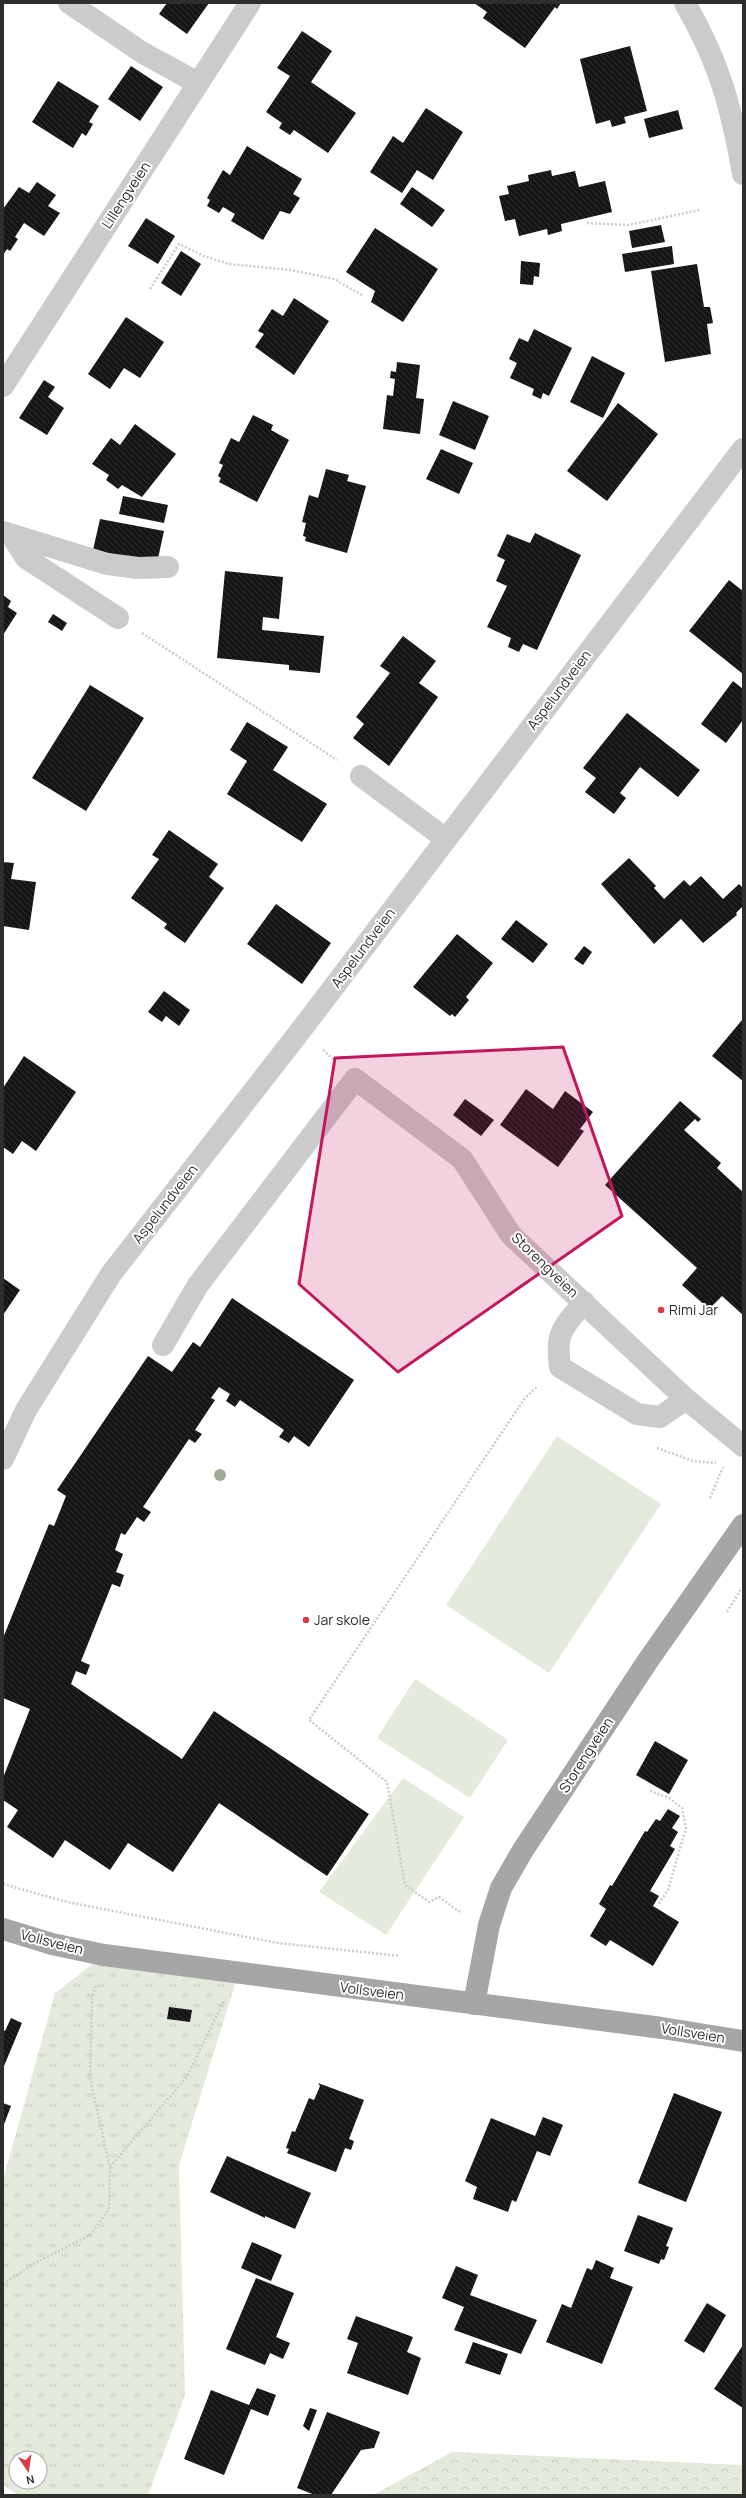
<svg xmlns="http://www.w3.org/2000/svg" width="746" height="2498" viewBox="0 0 746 2498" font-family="Manrope,sans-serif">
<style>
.grass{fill:#e4ebdc}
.forest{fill:url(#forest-crowns)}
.park{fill:url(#park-tufts);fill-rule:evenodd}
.building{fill:url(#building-back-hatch)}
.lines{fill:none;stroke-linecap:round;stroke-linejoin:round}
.path{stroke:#cbcbcb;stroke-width:2.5;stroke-dasharray:2 2;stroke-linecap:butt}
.minor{stroke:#cbcbcb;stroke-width:22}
.major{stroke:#a6a6a6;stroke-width:22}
.tree{fill:#9fab94}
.marked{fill:#c2185b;fill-opacity:0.2;stroke:#c2185b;stroke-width:3;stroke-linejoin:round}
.poi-dot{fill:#dc3841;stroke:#fff;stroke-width:1.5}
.labels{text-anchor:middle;stroke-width:4;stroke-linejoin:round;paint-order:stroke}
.street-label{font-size:14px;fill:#2e2e2e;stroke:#fff}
.poi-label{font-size:14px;fill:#2e2e2e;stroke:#fff;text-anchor:start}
</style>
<defs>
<pattern id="forest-crowns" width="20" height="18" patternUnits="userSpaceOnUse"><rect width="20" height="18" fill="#e4ebdc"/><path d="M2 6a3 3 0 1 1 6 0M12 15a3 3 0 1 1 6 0" fill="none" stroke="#c4cabd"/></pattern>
<pattern id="park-tufts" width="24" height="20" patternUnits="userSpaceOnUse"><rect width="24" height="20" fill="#e4ebdc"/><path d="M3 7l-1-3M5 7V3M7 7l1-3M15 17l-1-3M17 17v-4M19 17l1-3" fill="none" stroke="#c4cabd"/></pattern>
<pattern id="building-back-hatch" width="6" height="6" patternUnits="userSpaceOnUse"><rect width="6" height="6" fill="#151515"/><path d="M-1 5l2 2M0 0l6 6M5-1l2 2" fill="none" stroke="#2f2f2f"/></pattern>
</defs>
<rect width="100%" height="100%" fill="#fff"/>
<!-- grass -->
<path class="grass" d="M557,1436L661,1504L549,1673L446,1605Z
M415,1679L508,1740L470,1798L377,1738Z
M403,1778L464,1817L386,1935L319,1892Z"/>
<!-- forest -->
<path class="forest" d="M452,2452L743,2465V2495H373Z"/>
<!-- park -->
<path class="park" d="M104,1955L238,1974L179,2165L185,2395L148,2495H18L3,2485V2180L55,1993ZM16,2458H40V2482H16Z"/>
<!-- building -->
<path class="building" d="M167,3H209L187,34L159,14Z
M474,3H561L557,9L555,7L525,48L483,18L487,12Z
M302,31L332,51L311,82L356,113L328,153L294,130L290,135L279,128L282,123L266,112L290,76L277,68Z
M630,46L647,111L624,117L626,123L612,127L610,120L596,124L580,59Z
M131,66L163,87L140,121L108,99Z
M58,81L99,106L89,122L93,124L86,136L82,133L73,148L32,122Z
M426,108L463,132L433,180L417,170L402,193L370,172L393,136L403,143Z
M678,110L683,129L649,138L644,119Z
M247,146L302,179L293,194L300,198L290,214L280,211L263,240L231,221L235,214L223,207L219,213L207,206L210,200L207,198L223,170L230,175Z
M551,170L552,176L575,171L579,187L605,181L612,212L561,224L562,231L548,235L547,229L519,236L515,219L505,221L499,196L509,194L507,186L529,181L528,175Z
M37,182L56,195L48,206L60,213L44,236L24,223L15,237L18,239L10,251L7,249L3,255V209L19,187L29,193Z
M412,187L445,210L432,227L400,204Z
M146,218L175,236L158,264L128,246Z
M661,225L665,242L632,248L629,231Z
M375,228L438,269L403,322L371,302L375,291L346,272Z
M672,246L674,264L625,272L622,254Z
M181,251L201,264L181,296L161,283Z
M521,261L540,263L539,277L534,276L533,285L520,284Z
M697,264L704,307H710L713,323L707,324L711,354L665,362L651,271Z
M294,298L329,321L294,375L255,347L264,334L258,331L272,309L283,316Z
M126,317L164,342L140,378L124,368L110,389L88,374Z
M534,329L572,348L549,396L543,393L541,399L532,395L534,389L510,378L517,363L509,359L519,338L528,342Z
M592,356L625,373L603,418L570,402Z
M397,362L420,365L416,398L424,399L420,434L383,429L387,395L393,396L395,379L390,378L391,371L396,372Z
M44,380L55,387L48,397L64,408L47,435L19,418Z
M453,401L489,416L475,450L439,435Z
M618,403L658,434L607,501L567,471Z
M253,415L273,425L271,430L289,440L257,502L219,482L221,478L218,476L223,465L219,463L231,438L239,442Z
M135,424L176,454L142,497L122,485L118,489L106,480L109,475L92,464L111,438L120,445Z
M441,449L473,463L459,494L426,479Z
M326,469L349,475L347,481L366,486L347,553L305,541L306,537L303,536L306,523L302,522L309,495L318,498Z
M123,496L168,505L164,523L119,514Z
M100,519L164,531L157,563L93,550Z
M535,533L581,555L537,650L523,644L519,652L508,647L511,638L487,627L507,586L496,581L505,560L497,556L507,534L530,543Z
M225,571L283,577L279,619L263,617L262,630L324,636L320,673L289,670V665L217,658Z
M729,580L743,591V674L689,631Z
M3,595L11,601L8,607L17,613L3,635Z
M53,614L67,623L62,631L48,622Z
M403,636L436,661L419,683L438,697L389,766L353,738L364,724L356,717L390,673L380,666Z
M733,681L743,689V720L726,743L701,724Z
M90,685L144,718L86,811L32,778Z
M627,713L700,770L678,797L640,767L620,793L626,798L614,814L585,792L596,778L583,768Z
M247,722L288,747L273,770L327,804L302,842L227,794L247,761L230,750Z
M169,830L218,864L209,877L224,888L185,943L164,928L167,924L131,898L159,859L152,855Z
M629,858L656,886L654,888L664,899L684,880L690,886L701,876L723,899L739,884L743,888V906L736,913L737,915L703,943L681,919L654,944L601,884Z
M3,862L14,863L11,879L36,882L29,930L3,926Z
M276,904L331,943L302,984L247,944Z
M516,920L548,944L533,963L501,939Z
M457,934L493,963L466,997L469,1000L455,1017L452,1014L450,1016L413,987Z
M584,946L592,952L583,965L574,959Z
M164,991L190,1010L179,1026L166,1016L162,1022L148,1012Z
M742,1020L743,1021V1081L712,1056Z
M24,1056L76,1092L36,1151L22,1141L13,1154L3,1147V1088Z
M526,1089L553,1109L565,1091L593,1112L580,1129L584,1131L558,1167L500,1125Z
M465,1099L494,1120L481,1136L453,1115Z
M680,1101L701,1119L698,1122L695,1119L684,1130L721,1163L717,1168L743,1192V1315L722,1296L709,1309L682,1285L697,1268L605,1185Z
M3,1278L20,1290L3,1315Z
M232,1298L354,1380L309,1447L294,1436L289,1443L279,1437L284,1430L240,1400L235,1407L226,1401L230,1394L219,1387L211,1398L215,1400L195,1430L202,1434L195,1443L189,1439L143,1507L151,1512L144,1522L137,1517L125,1535L121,1533L115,1550L123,1554L116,1572L124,1575L120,1587L112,1584L81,1661L90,1665L86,1675L76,1671L71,1684L182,1759L214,1711L369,1814L327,1876L219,1803L173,1872L128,1843L110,1870L65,1840L53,1858L7,1827L18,1810L3,1800V1778L30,1709L3,1698V1638L49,1524L54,1526L66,1496L57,1490L148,1356L172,1372L193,1342L200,1347Z
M655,1741L688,1760L669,1794L636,1775Z
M668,1809L680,1816L672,1828L678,1832L670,1846L675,1849L650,1891L659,1896L653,1906L679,1922L653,1966L610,1940L606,1946L590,1936L606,1909L599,1904L610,1885L612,1886L645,1831L647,1832L656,1819L660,1821Z
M169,2007L192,2010L190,2022L167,2019Z
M11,2018L22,2023L4,2066L3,2030L5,2031Z
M318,2083L364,2100L349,2139L354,2141L351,2150L345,2148L336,2172L287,2153L289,2149L286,2148L292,2131L295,2132L309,2098L314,2100L320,2086Z
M674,2093L722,2112L686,2202L638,2183Z
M3,2103L11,2106L3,2127Z
M543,2117L563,2125L550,2156L537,2151L516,2202L512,2200L508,2212L473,2199L477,2187L465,2181L491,2118L535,2136Z
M227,2156L311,2193L295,2229L265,2216V2218L210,2192Z
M638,2215L673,2228L666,2246L669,2247L664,2260L661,2259L659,2264L624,2251Z
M252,2242L282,2255L271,2281L241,2268Z
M596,2260L614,2268L610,2278L633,2287L602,2364L546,2342L562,2304L571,2308L587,2268L592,2270Z
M456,2266L478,2275L470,2295L537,2320L521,2354L454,2330L464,2307L442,2298Z
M256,2278L294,2293L276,2337L290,2343L283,2359L270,2353L265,2365L226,2349Z
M707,2303L726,2315L704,2353L684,2341Z
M356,2316L413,2337L407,2352L421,2358L408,2395L347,2373L358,2343L347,2339Z
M473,2342L508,2354L500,2375L465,2363Z
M743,2345V2408L714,2389Z
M257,2388L276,2395L268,2416L251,2409L224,2475L184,2459L211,2390L249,2405Z
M310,2408L317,2410L309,2431L303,2426Z
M327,2412L380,2432L374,2448L361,2450L331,2495H315L297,2488Z"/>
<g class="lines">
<!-- path -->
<path class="path" d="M587,223L628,225L700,210
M150,289L179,244L204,256L229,264L291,270L334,279L362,295
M142,633L337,760
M323,1050L333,1059
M657,1448L693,1461L716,1463
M710,1498L723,1467
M727,1612L741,1589L743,1588
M650,1791L669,1798L682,1808L686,1828L668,1890L658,1905
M3,1884L67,1902L278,1943L400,1956
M460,1912L439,1897L429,1902L405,1885L387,1782L309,1720L525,1398L537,1387
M110,2167L186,2078L224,2001
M3,2284L33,2264L90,2235L109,2209L110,2167L90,2079L92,1999L96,1985"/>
<!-- minor -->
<path class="minor" d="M69,3L143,53L198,83
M685,3C720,64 731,106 743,174
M3,386L250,3
M3,532L107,564L138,568L168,567
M12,536L26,558L118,618
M361,776L446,839
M584,1302C563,1328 555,1332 560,1367L637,1414L660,1417L686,1399
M163,1345L198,1285L355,1079L462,1159L511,1235L686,1399L743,1446
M3,1459L26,1410L111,1274L301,1030L743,449"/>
<!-- major -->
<path class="major" d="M3,1929L52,1944L104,1955L662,2028L743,2041
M474,2004L489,1925L501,1888L523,1850L647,1662L743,1525"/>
</g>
<!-- trees -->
<circle class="tree" cx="220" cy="1475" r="6"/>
<!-- marked area -->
<path class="marked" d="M563,1047L622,1216L398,1372L299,1284L335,1058Z"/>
<!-- markers -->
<g class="poi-dot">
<circle cx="661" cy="1310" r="4"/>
<circle cx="306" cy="1620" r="4"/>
</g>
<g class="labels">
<!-- street labels -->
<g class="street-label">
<text transform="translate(126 195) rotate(-57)" y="5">Lillengveien</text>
<text transform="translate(559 690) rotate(-53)" y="5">Aspelundveien</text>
<text transform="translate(363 948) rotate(-53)" y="5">Aspelundveien</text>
<text transform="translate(165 1204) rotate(-52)" y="5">Aspelundveien</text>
<text transform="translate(545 1265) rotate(44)" y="5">Storengveien</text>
<text transform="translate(586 1755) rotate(-57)" y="5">Storengveien</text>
<text transform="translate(52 1942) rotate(14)" y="5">Vollsveien</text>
<text transform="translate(372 1991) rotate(7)" y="5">Vollsveien</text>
<text transform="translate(693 2033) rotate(9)" y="5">Vollsveien</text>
</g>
<!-- poi labels -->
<g class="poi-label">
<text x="669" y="1315">Rimi Jar</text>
<text x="314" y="1625">Jar skole</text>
</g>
</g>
<!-- border -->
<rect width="746" height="2498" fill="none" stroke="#2e2e2e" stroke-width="8"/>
<!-- north arrow -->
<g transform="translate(28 2470) rotate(167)"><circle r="19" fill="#ffffff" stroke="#ababab"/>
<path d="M0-3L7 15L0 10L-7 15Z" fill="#dc3841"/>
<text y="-6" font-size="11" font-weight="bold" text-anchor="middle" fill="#2e2e2e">N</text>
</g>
</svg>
